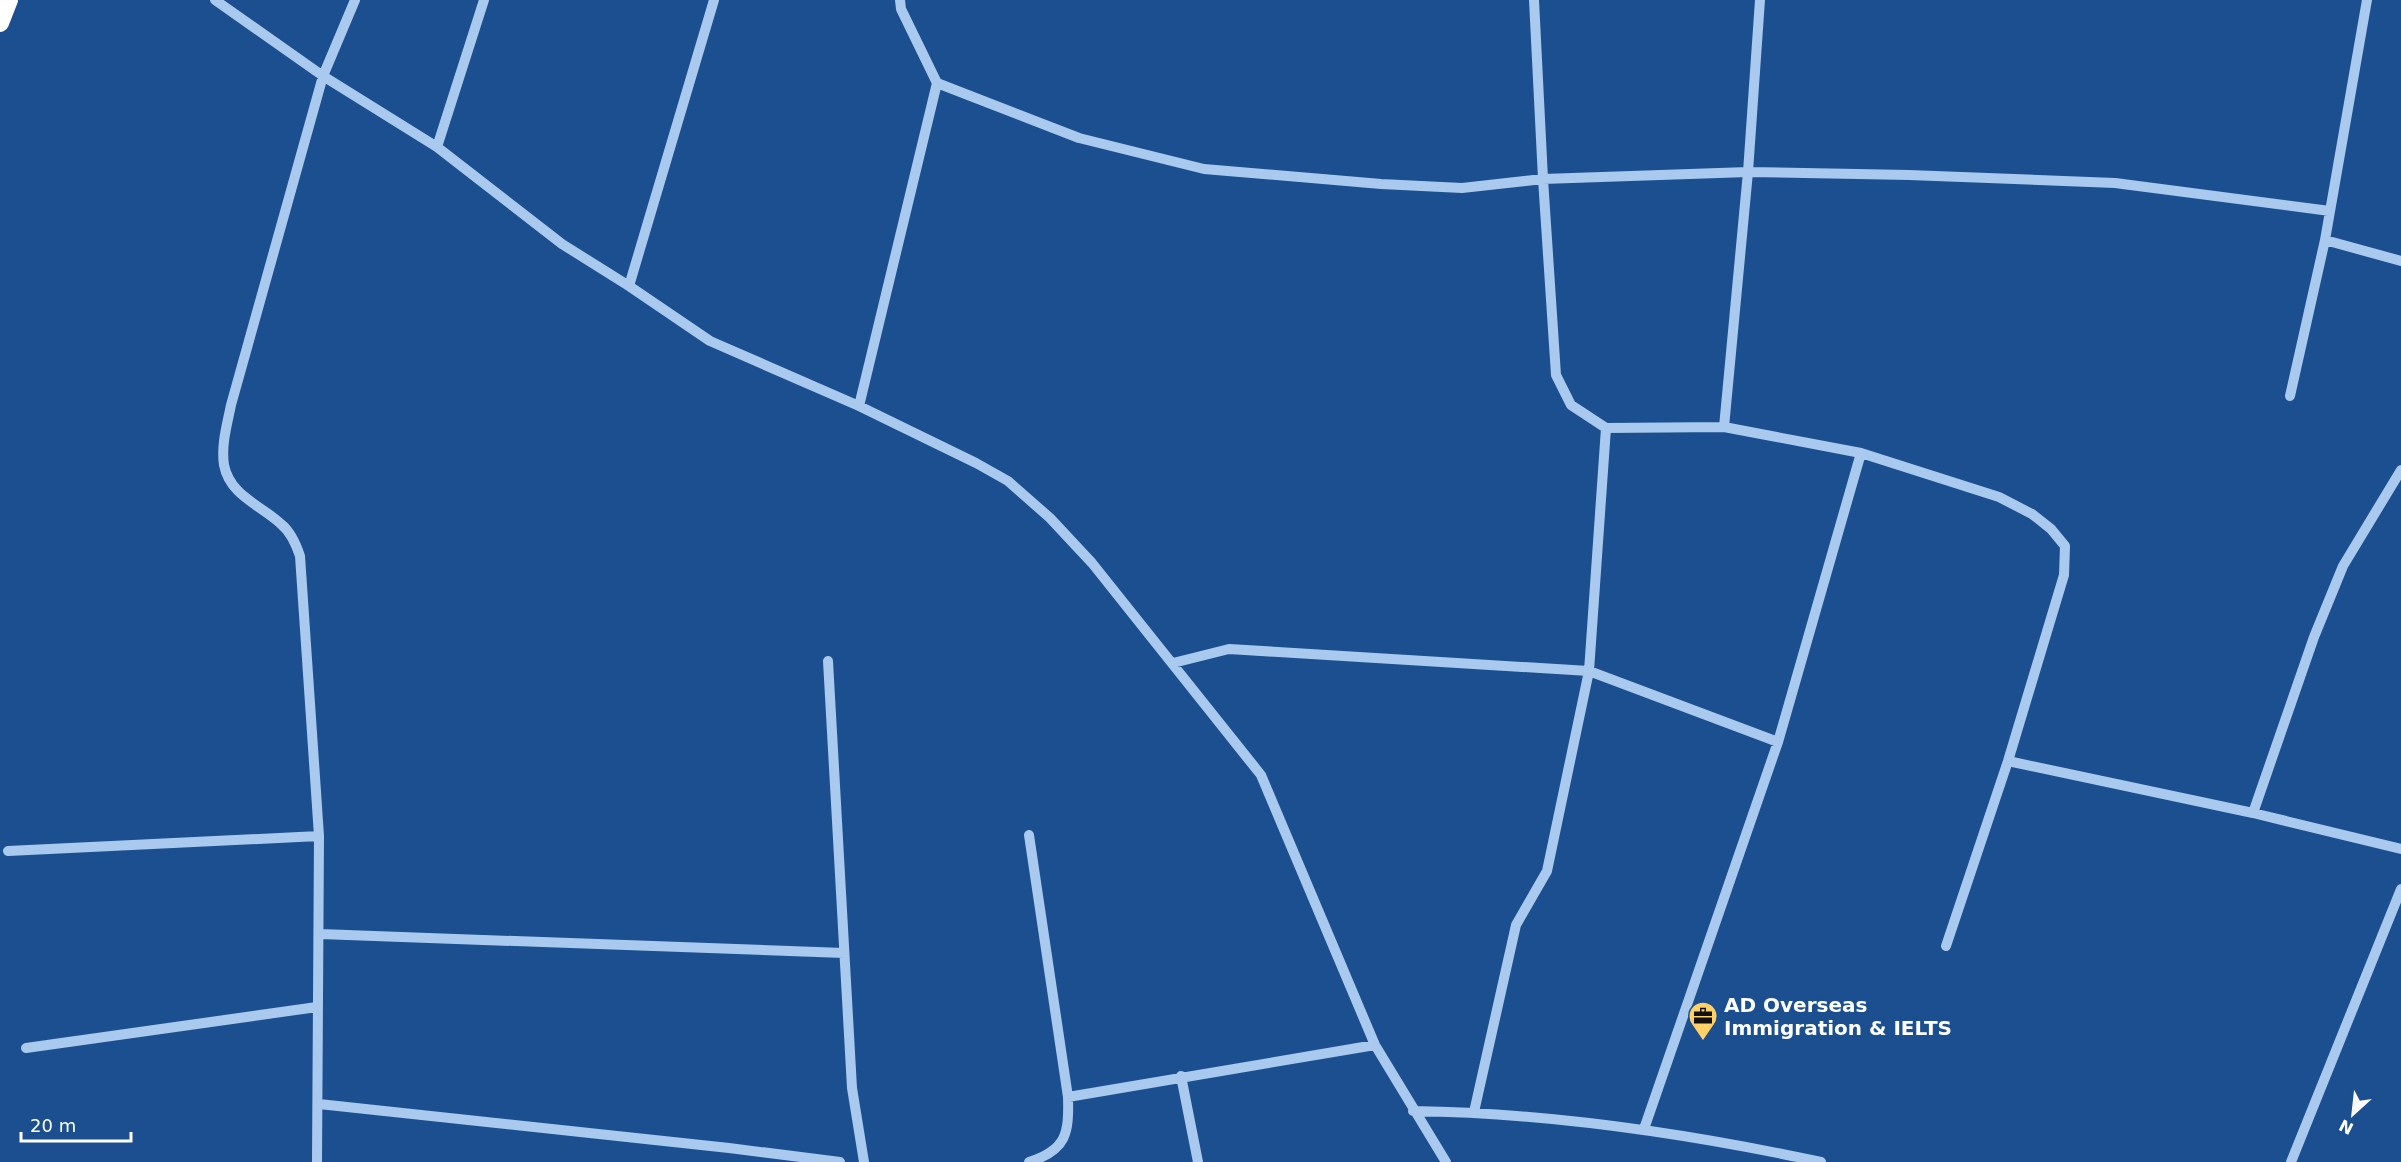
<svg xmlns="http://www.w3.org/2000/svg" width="2401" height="1162" viewBox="0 0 2401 1162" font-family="'DejaVu Sans',sans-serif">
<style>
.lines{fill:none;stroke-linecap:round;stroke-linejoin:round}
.minor{stroke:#a9c9ee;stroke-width:10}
.highway{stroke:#fff;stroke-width:18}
.labels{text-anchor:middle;stroke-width:6;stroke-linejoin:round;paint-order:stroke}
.poi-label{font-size:20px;font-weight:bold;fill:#fff;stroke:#1b4f8f;text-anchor:start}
</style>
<rect width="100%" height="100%" fill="#1b4f8f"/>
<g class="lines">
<!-- minor -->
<path class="minor" d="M215,0L323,76L437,147L562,244L629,286L710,341L859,406L976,463L1008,481L1050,518L1092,563L1261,775L1375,1045L1446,1162
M900,0L901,9L937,83L1079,138L1204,169L1381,184L1462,188L1543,179L1748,172L1909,175L2115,183L2330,211
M1534,0L1543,179L1556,375L1571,405L1606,428L1724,427L1748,172L1760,0
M437,147L484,0
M2325,240L2401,261
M629,286L714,0
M2290,396L2325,240L2367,0
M859,406L937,83
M1724,427L1861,453L1999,497L2032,514L2051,529L2065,546L2064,575L2008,761L1946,946
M2401,470L2343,566L2314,637L2253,813L2401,849
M828,661L852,1088L864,1162
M1173,663L1229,649L1589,671L1778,742
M2008,761L2253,813
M1029,835L1068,1097
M8,851L319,836
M320,934L844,953
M26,1048L317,1007
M1181,1076L1198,1162
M319,1104L729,1148L840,1162
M1413,1111C1550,1113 1686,1133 1821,1162
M1474,1112L1516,925L1547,871L1589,671L1606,428
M1644,1129L1778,742L1861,453
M317,1162L319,836L300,556C296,544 291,532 281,524C261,505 230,496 224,465C221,445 227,425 231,405L323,76L355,0
M1029,1162C1067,1150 1069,1133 1068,1097L1375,1045
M2291,1162L2401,889"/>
<!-- highway -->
<path class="highway" d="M0,23L9,0"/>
</g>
<!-- icons -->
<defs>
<g id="office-pin" transform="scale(1.5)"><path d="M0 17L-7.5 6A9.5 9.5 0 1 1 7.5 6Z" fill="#ffd166" stroke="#1b4f8f"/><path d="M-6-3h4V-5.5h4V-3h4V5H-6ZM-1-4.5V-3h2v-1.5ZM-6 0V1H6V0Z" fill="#111"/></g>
</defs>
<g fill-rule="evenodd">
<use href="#office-pin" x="1703" y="1016"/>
</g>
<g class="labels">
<!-- poi labels -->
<g class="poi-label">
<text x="1724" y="1012">AD Overseas<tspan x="1724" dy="23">Immigration &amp; IELTS</tspan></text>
</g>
</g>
<!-- north arrow -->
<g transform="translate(2353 1114) rotate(207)" stroke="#1b4f8f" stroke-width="4.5" paint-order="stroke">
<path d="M0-4.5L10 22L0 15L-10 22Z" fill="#ffffff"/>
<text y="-9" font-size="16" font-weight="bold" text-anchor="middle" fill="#ffffff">N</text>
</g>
<!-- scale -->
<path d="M21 1132v9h110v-9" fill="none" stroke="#ffffff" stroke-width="3"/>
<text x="30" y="1132" font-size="18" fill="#ffffff" stroke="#1b4f8f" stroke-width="4.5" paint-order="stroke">20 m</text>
</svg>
